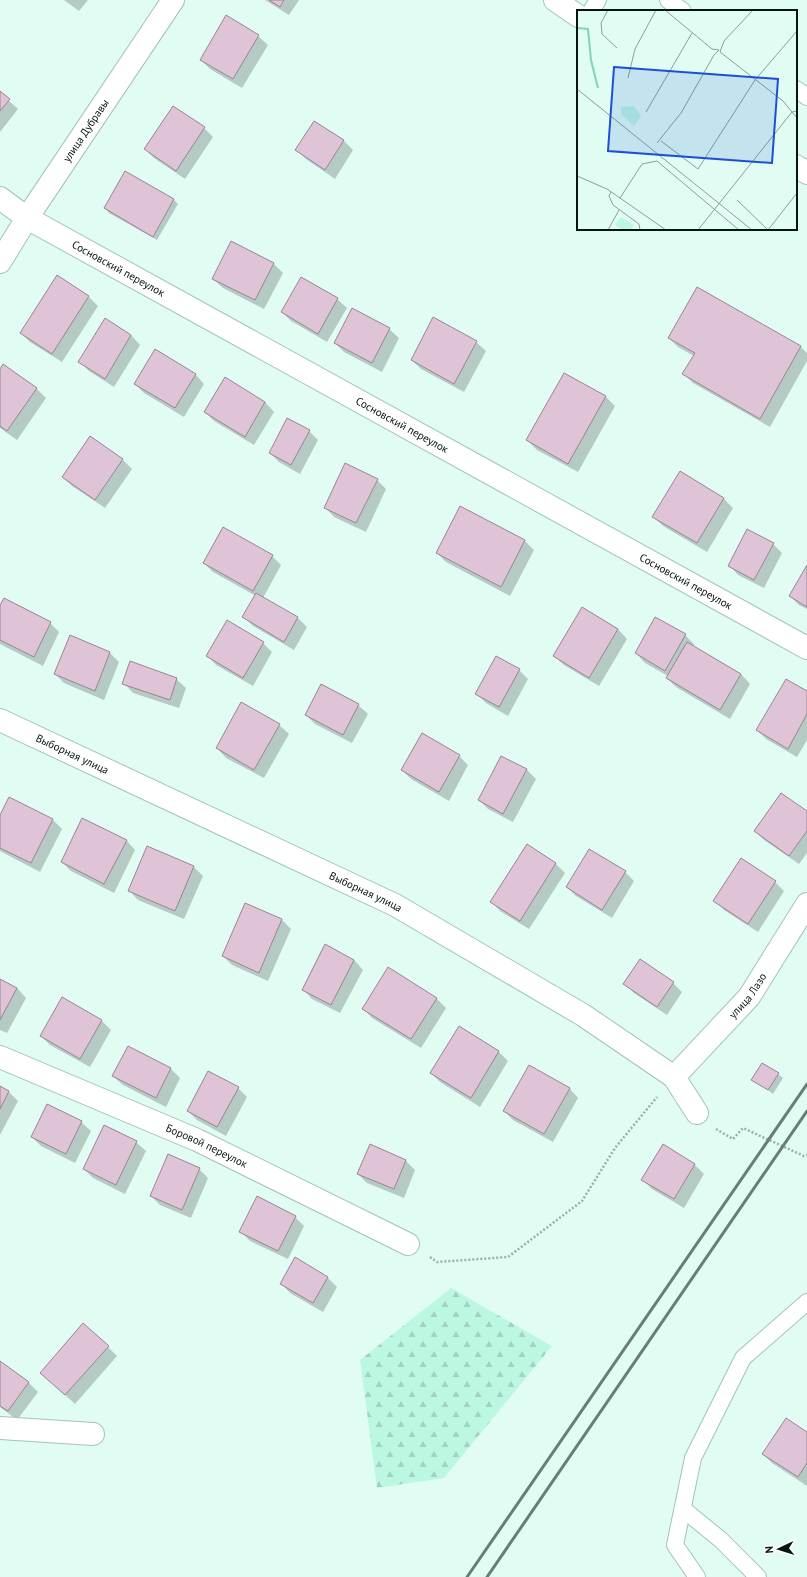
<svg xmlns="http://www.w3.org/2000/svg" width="807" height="1577" viewBox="0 0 807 1577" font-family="'PT Sans',sans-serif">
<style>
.forest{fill:url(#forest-firs)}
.shadow{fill:#0003}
.building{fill:#dfc4d8;stroke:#9c8295}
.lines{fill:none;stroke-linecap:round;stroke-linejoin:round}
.lane-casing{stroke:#a1c4b7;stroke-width:18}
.street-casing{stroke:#a1c4b7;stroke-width:24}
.secondary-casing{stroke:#a1c4b7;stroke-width:24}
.path{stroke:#99b0a8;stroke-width:2.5;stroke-dasharray:2 2;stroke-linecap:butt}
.lane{stroke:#fff;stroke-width:16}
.street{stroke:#fff;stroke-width:22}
.secondary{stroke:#fff;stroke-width:22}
.rail{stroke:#697d76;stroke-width:3}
.labels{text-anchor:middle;stroke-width:4;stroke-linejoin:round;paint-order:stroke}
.street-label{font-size:11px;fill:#071410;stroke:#fff}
.inset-river{fill:none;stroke:#80d4b8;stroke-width:2}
.inset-road{fill:none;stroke:#8aa098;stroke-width:1}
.view{fill:#1d4ed8;fill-opacity:0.15;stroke:#1d4ed8;stroke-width:2}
.inset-edge{fill:none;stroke:#071410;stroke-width:2}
</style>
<defs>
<pattern id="forest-firs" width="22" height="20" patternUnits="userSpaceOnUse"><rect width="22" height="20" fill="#bcf7e2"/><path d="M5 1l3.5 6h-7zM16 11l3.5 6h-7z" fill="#a0d3c1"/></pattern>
</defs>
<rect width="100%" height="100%" fill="#e1fdf3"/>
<!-- forest -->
<path class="forest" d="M451,1288L552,1346L444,1478L377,1488L360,1360Z"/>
<!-- shadow -->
<path class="shadow" d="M64,0H88L79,11Z
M265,0H299L289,15Z
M258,36L268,45L242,88L210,69L201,60Z
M0,93L18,109L0,132Z
M315,122L344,141L353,150L335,179L306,159L297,150Z
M204,128L213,137L185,179L154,158L145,149Z
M174,200L178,204L157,240L109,213L105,208Z
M273,263L283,273L264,309L223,288L213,279Z
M302,278L337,299L347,308L327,342L291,321L282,312Z
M697,288L801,347L807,353V361L770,427L693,383L684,374L694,356L678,347L669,338Z
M89,297L98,306L62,362L30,342L21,333Z
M352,310L389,329L399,338L382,372L344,352L335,343Z
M434,319L476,342L486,351L464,392L421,369L412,360Z
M131,335L140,345L114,387L89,371L80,362Z
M3,365L37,389L46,398L17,440L0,428V370Z
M195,374L204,384L184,417L144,393L135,384Z
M565,374L606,397L615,406L578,472L537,450L527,440Z
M225,379L265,402L274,412L254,445L214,421L205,412Z
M309,431L318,440L300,474L279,462L270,453Z
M123,460L132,469L105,508L72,486L63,477Z
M680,472L724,499L733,508L707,552L663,526L654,517Z
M377,480L386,489L366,532L334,517L325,507Z
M525,541L534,550L510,596L446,562L437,553Z
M773,544L782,553L764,588L738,575L729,565Z
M272,556L281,565L263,598L298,618L307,627L294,650L253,626L244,617L256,596L213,572L204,563Z
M807,567V609L799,605L790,596Z
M0,608L50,623L59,632L43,666L0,644Z
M582,609L618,629L627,639L599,686L564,665L554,656Z
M685,635L694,644L693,646L741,674L750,684L730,719L676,687L667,678L668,676L645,663L636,653Z
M70,637L110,653L119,662L104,700L64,683L55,674Z
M263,643L272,652L253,686L216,665L207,655Z
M519,670L528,679L508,716L486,703L477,694Z
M176,679L186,688L179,708L133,693L124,683Z
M807,692V740L797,757L766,739L757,730Z
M358,705L368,714L352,743L315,724L306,715Z
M279,725L289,734L264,778L226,758L217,748Z
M459,756L468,765L449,801L411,779L402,770Z
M502,757L527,770L536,779L513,822L488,809L479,800Z
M9,798L53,820L62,829L40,872L0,851V817Z
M807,812V853L799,864L764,840L755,831Z
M126,840L135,850L114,893L71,871L62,862Z
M527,845L556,864L565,873L529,929L500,911L491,901Z
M148,847L194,867L203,876L184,919L138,900L129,890Z
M625,872L634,881L612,918L576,896L567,887Z
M775,882L784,891L758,932L724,910L714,900Z
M246,904L282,920L291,929L268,981L232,965L223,956Z
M354,960L363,970L340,1013L312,999L303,989Z
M388,968L437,999L446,1008L421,1048L372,1018L363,1008Z
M0,980L17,988L26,998L7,1033L0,1030Z
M673,983L682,992L667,1015L634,993L625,984Z
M102,1021L111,1030L90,1067L50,1045L41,1036Z
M459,1028L499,1052L508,1061L480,1107L440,1082L431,1073Z
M128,1047L171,1069L180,1078L166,1107L123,1085L113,1076Z
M778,1074L783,1078L773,1094L753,1079Z
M0,1088L9,1092L18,1101L0,1135Z
M238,1088L247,1097L226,1136L197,1120L188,1111Z
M569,1088L578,1098L553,1142L513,1120L504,1111Z
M47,1106L81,1122L91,1131L75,1163L41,1146L32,1137Z
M104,1127L136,1142L146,1151L125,1194L93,1178L84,1169Z
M370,1146L406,1161L415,1170L404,1198L367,1183L358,1174Z
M663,1146L695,1165L704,1174L684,1208L652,1189L643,1180Z
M199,1169L208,1178L191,1218L160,1205L151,1196Z
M295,1217L304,1226L288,1259L250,1241L240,1231Z
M295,1259L328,1278L337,1287L323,1312L290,1293L281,1283Z
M108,1347L117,1356L75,1404L41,1373Z
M0,1362L29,1383L38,1392L17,1420L0,1407Z
M807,1433V1486L772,1463L763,1454Z"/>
<!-- building -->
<path class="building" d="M269,0H284L280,7Z
M226,15L259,35L233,79L200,60Z
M0,91L10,99L0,111Z
M173,106L205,127L176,171L144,149Z
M314,121L344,140L325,170L295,150Z
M125,171L174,199L153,237L104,208Z
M231,241L274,263L255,300L212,279Z
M57,275L89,296L52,354L20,333Z
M301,277L338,298L318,334L281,312Z
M697,287L801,346L760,419L682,374L695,353L668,338Z
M352,308L390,328L372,363L334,343Z
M433,317L477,341L454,384L411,360Z
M105,318L131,335L105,379L78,362Z
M155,349L196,374L175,408L134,384Z
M3,364L37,388L7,431L0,426V369Z
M564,373L606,396L568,464L526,440Z
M225,377L265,402L245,437L204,412Z
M287,418L310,430L291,465L269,453Z
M90,436L123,459L95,500L62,477Z
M345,463L378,479L356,523L324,508Z
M680,471L724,498L697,543L652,517Z
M460,506L525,540L501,587L436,553Z
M223,527L273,555L253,591L203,563Z
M747,529L774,543L754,580L728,566Z
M807,565V607L789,596Z
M256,593L298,617L284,642L242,617Z
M4,598L51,622L34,657L0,640V605Z
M582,607L618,629L589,678L553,656Z
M655,617L686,634L665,671L635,653Z
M227,620L264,642L243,678L206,656Z
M70,635L110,652L95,691L54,674Z
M687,642L741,674L720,710L666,678Z
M496,656L520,669L499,707L475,694Z
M130,661L177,678L170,700L122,684Z
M786,679L807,691V714L788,749L756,730Z
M321,684L359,704L343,735L305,715Z
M241,702L280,724L254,770L216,748Z
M422,733L460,755L439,792L401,770Z
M501,756L527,769L503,814L478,800Z
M781,793L807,811V831L789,856L754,831Z
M9,797L53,819L31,863L0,848V815Z
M82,818L127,840L104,884L61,862Z
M527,844L556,863L520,921L490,902Z
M147,846L194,866L175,911L128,891Z
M589,849L626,871L602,910L566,887Z
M741,858L776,881L748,924L713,901Z
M245,903L282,919L259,973L222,956Z
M325,944L354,960L331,1005L302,990Z
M640,959L674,982L657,1007L623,984Z
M388,967L437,998L411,1039L362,1009Z
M0,979L17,988L0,1020Z
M62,997L102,1020L80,1059L40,1036Z
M459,1026L499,1051L471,1098L430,1073Z
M128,1046L171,1068L156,1098L112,1076Z
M762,1063L779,1073L768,1090L751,1080Z
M529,1065L570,1088L544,1134L503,1111Z
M208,1071L239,1087L217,1127L187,1111Z
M0,1086L9,1091L0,1109Z
M47,1104L82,1121L66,1154L31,1137Z
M104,1125L137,1141L116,1185L83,1169Z
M370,1144L406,1160L394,1189L357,1174Z
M663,1144L695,1164L674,1199L641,1180Z
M168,1154L200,1168L182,1210L150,1196Z
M257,1196L296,1216L278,1251L239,1232Z
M295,1257L328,1277L313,1303L280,1284Z
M83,1323L109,1346L65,1395L40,1373Z
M0,1361L29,1382L8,1411L0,1406Z
M786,1418L807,1432V1463L798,1477L762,1454Z"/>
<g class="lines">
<!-- lane casing -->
<g class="lane-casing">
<path id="lane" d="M668,0L683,11
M591,11L598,0
M796,89L807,97
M683,1509L721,1540L758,1577
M697,1577L675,1545L693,1458L743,1358L807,1302"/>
</g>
<!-- street casing -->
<g class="street-casing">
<g id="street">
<path id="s1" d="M0,198L27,218L807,648"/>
<path id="s2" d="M0,720L395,905L583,1015L674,1077L697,1113"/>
<path id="s3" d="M0,1057L197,1140L408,1244"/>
<path id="s4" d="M674,1077L749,997L807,904"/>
<path d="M0,1428L93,1434"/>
</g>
</g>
<!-- secondary casing -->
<g class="secondary-casing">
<g id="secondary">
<path d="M555,0L578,16"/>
<path d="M796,166L807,173"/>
<path id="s5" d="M0,262L27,218L173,0"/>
</g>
</g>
<!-- path -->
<path class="path" d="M716,1129L733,1139L743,1128L804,1156L807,1155
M430,1257L437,1262L508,1257L582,1201L615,1148L657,1097"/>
<!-- lane -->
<use href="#lane" class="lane"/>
<!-- street -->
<use href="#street" class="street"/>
<!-- secondary -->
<use href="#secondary" class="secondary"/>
<!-- rail -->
<path class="rail" d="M467,1577L807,1084
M487,1577L807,1111"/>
</g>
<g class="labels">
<!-- street labels -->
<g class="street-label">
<text dy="4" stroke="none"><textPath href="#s5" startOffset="157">улица Дубравы</textPath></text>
<text dy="4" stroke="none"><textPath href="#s1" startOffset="138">Сосновский переулок</textPath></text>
<text dy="4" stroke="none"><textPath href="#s1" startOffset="462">Сосновский переулок</textPath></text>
<text dy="4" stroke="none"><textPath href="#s1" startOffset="786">Сосновский переулок</textPath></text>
<text dy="4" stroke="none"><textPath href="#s2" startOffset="80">Выборная улица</textPath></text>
<text dy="4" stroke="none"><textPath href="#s2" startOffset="404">Выборная улица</textPath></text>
<text dy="4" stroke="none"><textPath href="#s4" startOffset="110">улица Лазо</textPath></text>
<text dy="4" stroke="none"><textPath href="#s3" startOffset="225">Боровой переулок</textPath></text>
</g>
</g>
<!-- overview -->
<g transform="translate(577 10)">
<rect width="220" height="220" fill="#e1fdf3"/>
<path d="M57,96L64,106L57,116L44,104V97Z" fill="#bcf7e2"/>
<path d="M44,207L57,215L54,220H46L38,215Z" fill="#bcf7e2"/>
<path class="inset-river" d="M0,18L11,19L14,50L21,78"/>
<path class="inset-road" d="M31,0L24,13L25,24L40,38M88,0L135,39L142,40M51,68L58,39L79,0M0,79L175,220M220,101L215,102L220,108M69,102L115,23M84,131L121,159L178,70L220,21M80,133L104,103L137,45L142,40M0,166L30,179L89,220M34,182L32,186L36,195L62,214L63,220M43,188L65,154L80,151L162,220M160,190L191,220M31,220L42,200M121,220L215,102L206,91L143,42L147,31L176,0M191,220L220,183"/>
<path class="view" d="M37,57L201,69L195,153L31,141Z"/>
<rect width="220" height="220" class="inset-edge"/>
</g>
<!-- north arrow -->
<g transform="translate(779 1549) rotate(266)" stroke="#ffffff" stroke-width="3" paint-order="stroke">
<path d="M0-3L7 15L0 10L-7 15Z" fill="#071410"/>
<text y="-6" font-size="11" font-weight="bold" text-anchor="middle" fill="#071410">N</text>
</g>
</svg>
